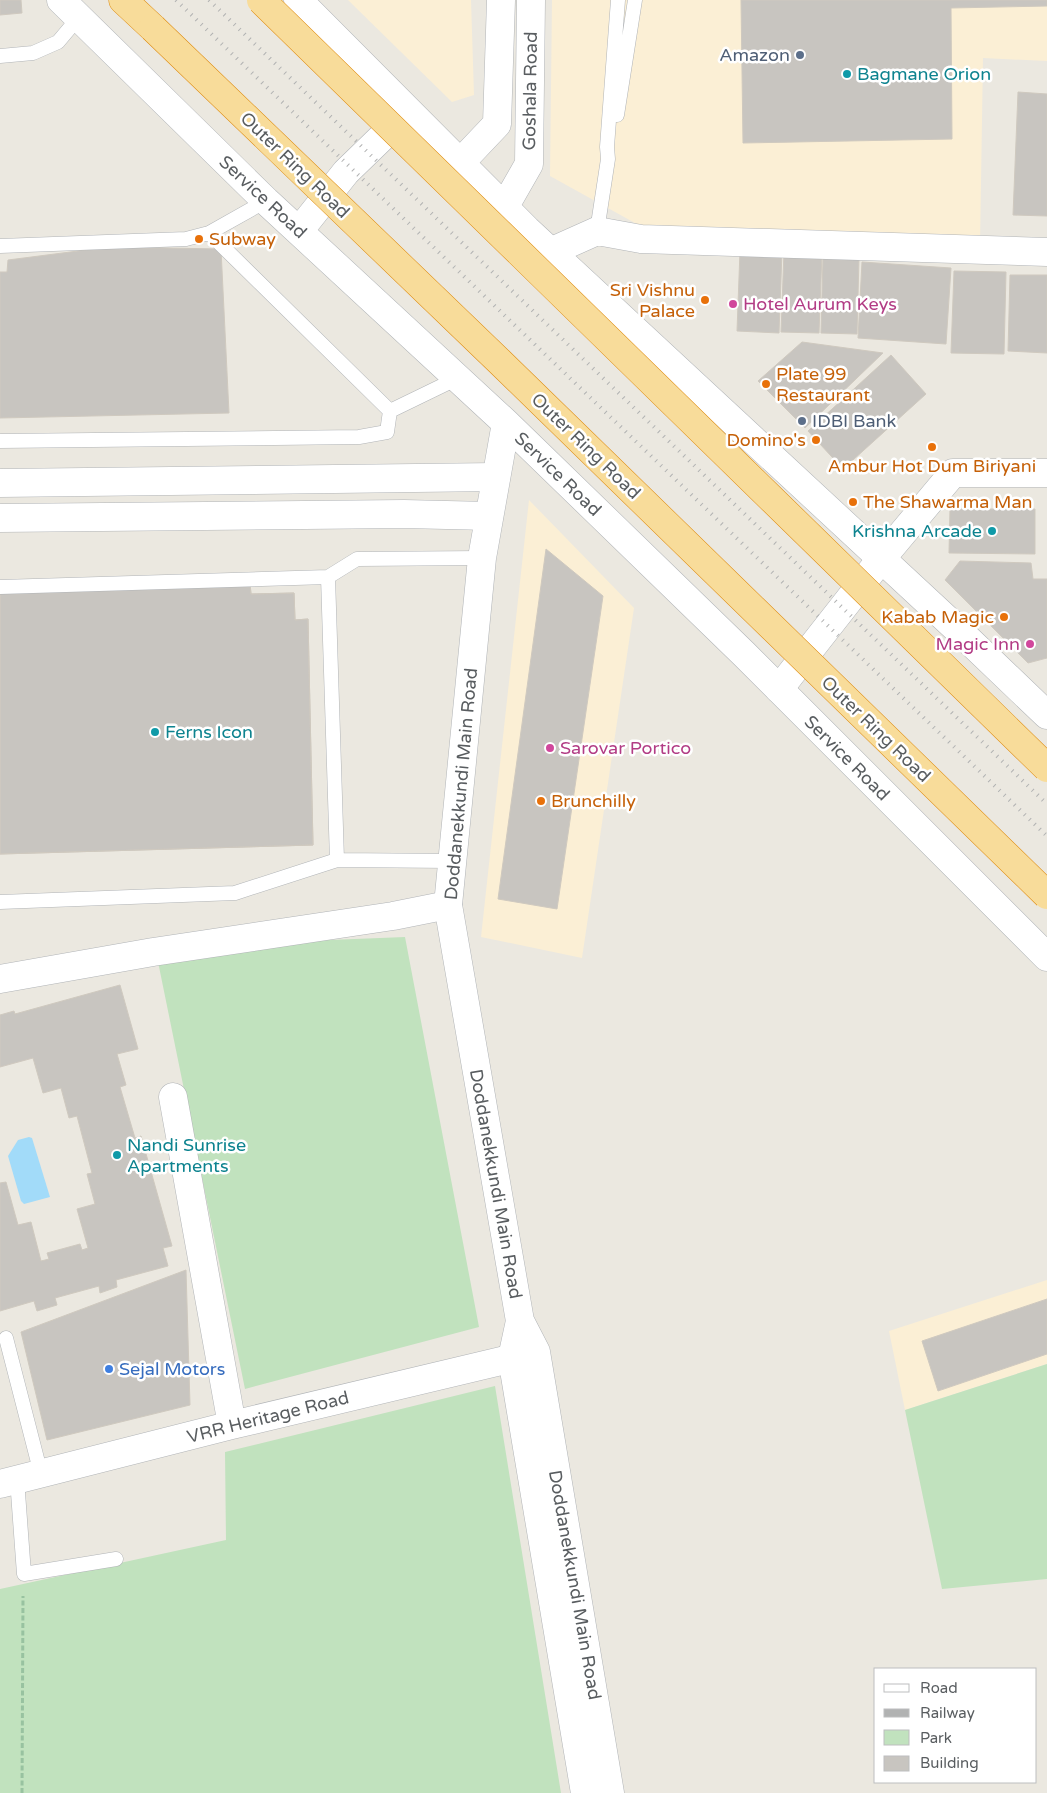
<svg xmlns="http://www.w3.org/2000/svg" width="1047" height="1793" viewBox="0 0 1047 1793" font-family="'Varela Round',sans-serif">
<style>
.commercial{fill:#fbefd5}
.green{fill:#c1e2be}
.water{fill:#a2dbf9}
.building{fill:#c8c5c0;stroke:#cfc9bf}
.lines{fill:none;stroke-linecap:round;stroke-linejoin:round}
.service-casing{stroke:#b1b4b7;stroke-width:15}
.minor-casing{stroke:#b1b4b7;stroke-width:29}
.tertiary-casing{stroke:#b1b4b7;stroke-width:29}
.trunk-casing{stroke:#de8a0d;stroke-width:29}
.path{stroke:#98c2a0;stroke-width:3;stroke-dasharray:5 2.5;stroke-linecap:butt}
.service{stroke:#fff;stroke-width:14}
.minor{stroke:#fff;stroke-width:28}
.tertiary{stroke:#fff;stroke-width:28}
.trunk{stroke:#f8dc9a;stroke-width:28}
.rail{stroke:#b1b2b2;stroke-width:4;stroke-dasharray:1 6;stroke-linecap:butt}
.trunk-bridge-casing{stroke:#de8a0d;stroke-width:29;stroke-linecap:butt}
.trunk-bridge{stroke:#f8dc9a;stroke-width:28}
.service-dot{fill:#5c6f8a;stroke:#fff;stroke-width:2}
.culture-dot{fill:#0f9aa8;stroke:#fff;stroke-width:2}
.food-dot{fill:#e8710a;stroke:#fff;stroke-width:2}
.hotel-dot{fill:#d1479c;stroke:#fff;stroke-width:2}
.shop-dot{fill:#3f7fe0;stroke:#fff;stroke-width:2}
.labels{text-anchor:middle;stroke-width:5;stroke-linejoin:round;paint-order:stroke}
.service-label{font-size:18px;fill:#4e5e75;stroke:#fff;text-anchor:end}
.culture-label{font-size:18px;fill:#0d838f;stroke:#fff;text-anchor:start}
.street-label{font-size:18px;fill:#595d60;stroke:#fff}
.food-label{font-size:18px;fill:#c56008;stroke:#fff;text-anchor:start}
.hotel-label{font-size:18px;fill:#b23c85;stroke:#fff;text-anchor:start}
.shop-label{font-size:18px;fill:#366cbe;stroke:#fff;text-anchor:start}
</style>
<rect width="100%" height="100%" fill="#ebe8e0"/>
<!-- commercial -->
<path class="commercial" d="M348,0H471L474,95L452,102Z
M552,0H1047V61L983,58L980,245L653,233L550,176Z
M529,500L634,608L582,958L481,937Z
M1047,1280V1364L905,1410L889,1331Z"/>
<!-- green -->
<path class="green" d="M405,937L479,1327L245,1389L155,947Z
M1047,1364V1579L942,1589L905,1410Z
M495,1386L561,1793H0V1589L226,1540L225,1452Z"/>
<!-- water -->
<path class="water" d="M29,1137L32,1138L50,1197L24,1204L21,1201L8,1156L18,1140Z"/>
<!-- building -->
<path class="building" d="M0,0H21L22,13L0,15Z
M741,0H1047V6L951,8L952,139L743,143Z
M1018,92L1047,94V216L1013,215Z
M109,247L221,249L229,413L0,418V272H7L8,260Z
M740,251L782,252L779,333L737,331Z
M784,251L822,253L819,333L781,332Z
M823,257L859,258L857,334L821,333Z
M862,262L951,268L946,344L858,338Z
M954,271L1006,272L1004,354L951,353Z
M1010,275H1047V353L1008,351Z
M802,342L883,353L805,428L758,381Z
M891,355L926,394L843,469L808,431Z
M950,509H1035V554L949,553Z
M546,549L603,596L557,909L498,899Z
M960,561L1031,563L1033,579H1047V658L1028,663L945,580Z
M250,584L251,594L294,593L295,620L308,619L313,845L0,854V591Z
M250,584L251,594L294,593L295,620L308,619L313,845L0,854V591Z
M120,985L138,1049L117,1054L126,1085L120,1087L135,1138L141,1136L172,1246L163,1248L168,1266L116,1280L117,1287L100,1293L99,1286L55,1298L57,1305L37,1311L34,1301L0,1311V1183L6,1182L18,1225L31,1222L41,1261L49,1259L47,1253L80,1244L82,1250L88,1248L77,1209L95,1204L87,1174L92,1173L77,1116L69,1118L61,1088L43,1093L33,1058L0,1067V1015L14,1011L15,1014Z
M186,1270L190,1405L47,1440L21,1332Z
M1047,1299V1354L938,1391L922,1341Z"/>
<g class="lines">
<!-- service casing -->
<g class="service-casing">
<path id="service" d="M0,56L33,53L58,42L79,17
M617,115L635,0
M597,231L608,159L607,147L618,0
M0,246L186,239L209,233L266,201
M390,411L458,378
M0,441L359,437L387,432L390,411L209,233
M328,577L337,860
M0,587L328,577L357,559L482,558
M0,902L235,893L337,860L452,861
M6,1338L41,1474
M17,1479L24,1574L116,1559"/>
</g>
<!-- minor casing -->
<g class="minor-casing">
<path id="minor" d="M550,252L597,231L641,239L1047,252
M0,483L496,477
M0,518L404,514L489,516
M779,689L881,559L953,473H1047
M0,979L153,952L393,916L448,905
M173,1097L232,1425
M0,1484L232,1425L535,1353"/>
</g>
<!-- tertiary casing -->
<g class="tertiary-casing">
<path id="tertiary" d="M61,0L266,201L506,423L744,654L1047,957
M298,0L527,230L955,627L1047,715
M460,163L497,124L501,0
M505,206L529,164L531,0
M299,231L346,172L408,112
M506,423L482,558L448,905L520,1321L536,1352L610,1793
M520,1321L512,1358L585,1793"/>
</g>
<!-- trunk casing -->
<g class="trunk-casing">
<path id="trunk" d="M123,0L153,28"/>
</g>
<!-- path -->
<path class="path" d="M22,1793L23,1596"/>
<!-- service -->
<use href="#service" class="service"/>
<!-- minor -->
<use href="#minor" class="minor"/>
<!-- tertiary -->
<use href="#tertiary" class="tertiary"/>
<!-- trunk -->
<use href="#trunk" class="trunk"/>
<!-- rail -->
<path class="rail" d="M176,0L1047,836
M209,0L1047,804"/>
<!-- trunk-bridge casing -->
<g class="trunk-bridge-casing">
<path id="trunk-bridge" d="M261,0L1047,768
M153,28L501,363L1047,895"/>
</g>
<!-- trunk-bridge -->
<use href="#trunk-bridge" class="trunk-bridge"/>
</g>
<!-- markers -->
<g class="service-dot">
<circle cx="800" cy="55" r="5"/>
<circle cx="802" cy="421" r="5"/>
</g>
<g class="culture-dot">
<circle cx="847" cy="74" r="5"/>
<circle cx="992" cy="531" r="5"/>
<circle cx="155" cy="732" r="5"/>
<circle cx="117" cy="1155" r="5"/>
</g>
<g class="food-dot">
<circle cx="199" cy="239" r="5"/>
<circle cx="705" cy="300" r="5"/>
<circle cx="766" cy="384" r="5"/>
<circle cx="816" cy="440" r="5"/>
<circle cx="932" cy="447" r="5"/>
<circle cx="853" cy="502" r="5"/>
<circle cx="1004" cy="617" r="5"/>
<circle cx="541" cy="801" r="5"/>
</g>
<g class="hotel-dot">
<circle cx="733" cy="304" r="5"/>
<circle cx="1030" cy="644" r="5"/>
<circle cx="550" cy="748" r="5"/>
</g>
<circle class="shop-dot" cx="109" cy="1369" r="5"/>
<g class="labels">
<!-- service labels -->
<g class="service-label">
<text x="790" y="61">Amazon</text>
<text x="812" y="427" text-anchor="start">IDBI Bank</text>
</g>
<!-- culture labels -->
<g class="culture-label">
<text x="857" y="80">Bagmane Orion</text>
<text x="982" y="537" text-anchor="end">Krishna Arcade</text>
<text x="165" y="738">Ferns Icon</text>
<text x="127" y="1151">Nandi Sunrise<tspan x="127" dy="21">Apartments</tspan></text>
</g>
<!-- street labels -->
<g class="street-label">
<text transform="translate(530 91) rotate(-89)" y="6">Goshala Road</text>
<text transform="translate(295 165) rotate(44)" y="6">Outer Ring Road</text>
<text transform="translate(263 197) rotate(43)" y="6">Service Road</text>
<text transform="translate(586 446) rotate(44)" y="6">Outer Ring Road</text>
<text transform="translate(558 474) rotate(44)" y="6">Service Road</text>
<text transform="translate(876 729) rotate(44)" y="6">Outer Ring Road</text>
<text transform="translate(847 758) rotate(45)" y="6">Service Road</text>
<text transform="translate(461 784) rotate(-85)" y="6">Doddanekkundi Main Road</text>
<text transform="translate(496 1184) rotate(80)" y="6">Doddanekkundi Main Road</text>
<text transform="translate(268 1417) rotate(-14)" y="6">VRR Heritage Road</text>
<text transform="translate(575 1585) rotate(80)" y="6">Doddanekkundi Main Road</text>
</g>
<!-- food labels -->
<g class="food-label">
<text x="209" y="245">Subway</text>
<text x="695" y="296" text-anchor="end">Sri Vishnu<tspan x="695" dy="21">Palace</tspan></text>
<text x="776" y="380">Plate 99<tspan x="776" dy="21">Restaurant</tspan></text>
<text x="806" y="446" text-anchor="end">Domino's</text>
<text x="932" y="472" text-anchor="middle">Ambur Hot Dum Biriyani</text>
<text x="863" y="508">The Shawarma Man</text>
<text x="994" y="623" text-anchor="end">Kabab Magic</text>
<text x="551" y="807">Brunchilly</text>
</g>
<!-- hotel labels -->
<g class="hotel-label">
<text x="743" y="310">Hotel Aurum Keys</text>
<text x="1020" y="650" text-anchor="end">Magic Inn</text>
<text x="560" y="754">Sarovar Portico</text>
</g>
<!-- shop labels -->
<g class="shop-label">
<text x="119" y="1375">Sejal Motors</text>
</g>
</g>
<!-- legend -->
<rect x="874" y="1668" width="162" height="115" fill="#ffffff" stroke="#bdbebf"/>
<rect x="884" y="1684" width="25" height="8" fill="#ffffff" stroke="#bdbebf"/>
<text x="920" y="1693" font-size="15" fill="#595d60">Road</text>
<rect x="884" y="1709" width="25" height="8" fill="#b1b2b2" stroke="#bdbebf"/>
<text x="920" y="1718" font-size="15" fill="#595d60">Railway</text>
<rect x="884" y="1730" width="25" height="15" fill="#c1e2be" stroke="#bdbebf"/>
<text x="920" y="1743" font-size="15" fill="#595d60">Park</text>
<rect x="884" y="1756" width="25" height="15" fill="#c8c5c0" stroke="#bdbebf"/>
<text x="920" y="1768" font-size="15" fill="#595d60">Building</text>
</svg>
